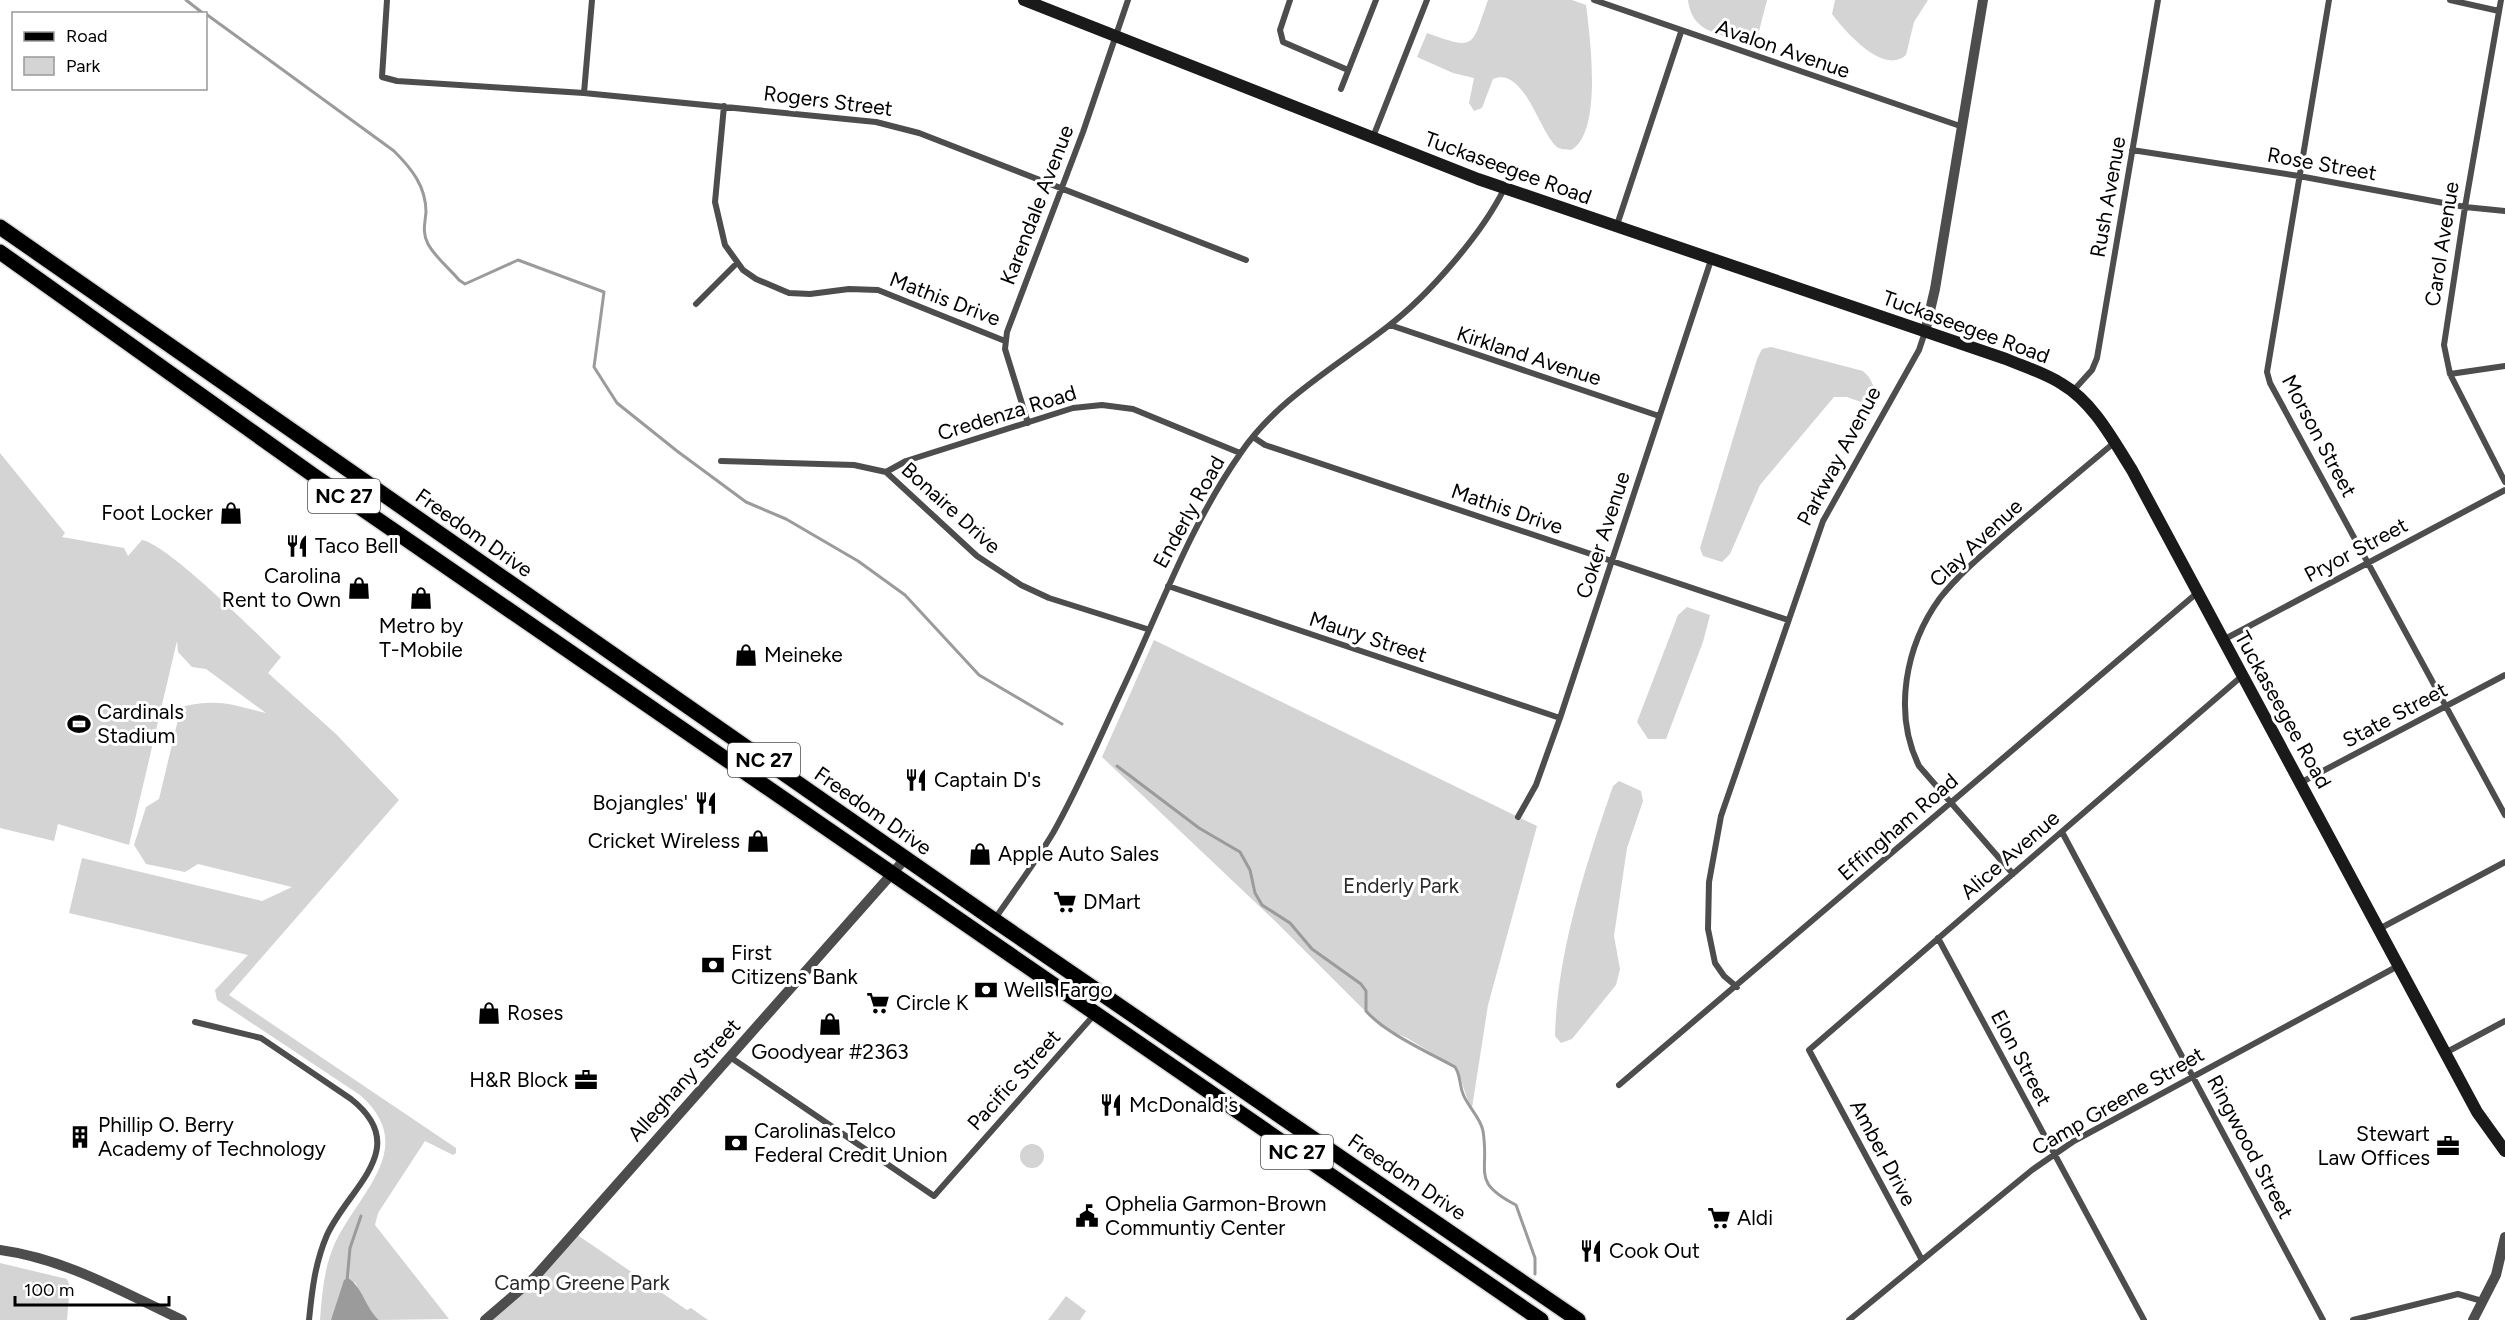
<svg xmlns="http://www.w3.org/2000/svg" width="2505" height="1320" viewBox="0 0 2505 1320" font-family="Figtree,sans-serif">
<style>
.green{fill:#d4d4d4}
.water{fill:#9b9b9b}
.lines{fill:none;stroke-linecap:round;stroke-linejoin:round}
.stream{stroke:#9b9b9b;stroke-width:3}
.primary-casing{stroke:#dbdbdb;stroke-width:18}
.minor{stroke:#4d4d4d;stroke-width:6}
.tertiary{stroke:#4d4d4d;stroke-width:10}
.secondary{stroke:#1a1a1a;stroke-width:12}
.primary{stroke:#000;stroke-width:15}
.labels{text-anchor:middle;stroke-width:6;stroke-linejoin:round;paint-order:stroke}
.shield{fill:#fff;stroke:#4c4c4c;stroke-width:1.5}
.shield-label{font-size:20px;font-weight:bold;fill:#000}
.street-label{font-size:21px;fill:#000;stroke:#fff}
.poi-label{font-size:21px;fill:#000;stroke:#fff;text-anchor:start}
.park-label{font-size:21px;fill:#2b2b2b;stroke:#fff}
</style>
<rect width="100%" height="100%" fill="#fff"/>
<!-- green -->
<path class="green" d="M1488,0H1572L1586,5C1590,36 1603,133 1571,150C1566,149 1561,150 1557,147C1540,134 1524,65 1493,79L1482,108L1474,111L1469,103L1474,78L1453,73L1417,57L1427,33C1477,51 1471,47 1488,0Z
M1688,0H1767L1757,39L1748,43C1720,33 1692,34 1688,0Z
M1835,0H1928L1914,22L1906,55C1883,76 1844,30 1832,14Z
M1771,347L1863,371L1869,377L1874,387L1868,400L1861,402L1847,397H1834L1760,485L1730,554L1722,562L1703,556L1700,548L1757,359L1762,349Z
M0,453L65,533L62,537L124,548L128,556L142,540C169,545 257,634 281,657L268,673L336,734L399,800L229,995L456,1148V1153L453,1155L425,1141L378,1213L375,1225L449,1319L379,1320L369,1311L355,1282L331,1320H320C322,1294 324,1267 335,1243C360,1191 419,1147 360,1095L217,1000L215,990L248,955L69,913L82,858L262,901L292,887L198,864L185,872L146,864L134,845L146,807L159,799L181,707C219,698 232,705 266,713L206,669L192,667L178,652L177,641L129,845L58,824L54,841L0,828Z
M1687,607L1710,615L1703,642L1666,739H1648L1637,722L1678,615Z
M1154,640L1537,826L1488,1005L1472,1108C1464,1095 1463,1080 1455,1067L1407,1038L1381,1027L1275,921L1102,757Z
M1619,781L1641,791L1643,801L1627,848L1614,936L1620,969L1616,985L1572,1039L1561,1043L1555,1036C1557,953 1586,864 1613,786Z
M1020 1156a12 12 0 1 1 24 0a12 12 0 1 1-24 0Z
M576,1234L687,1310L691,1308L708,1320H488Z
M0,1263L67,1279L70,1286L67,1320H0Z
M1066,1296L1086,1311L1080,1320H1048Z"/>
<!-- water -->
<path class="water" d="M348,1278C362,1286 366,1309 379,1320H331L344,1280Z"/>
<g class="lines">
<!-- stream -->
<path class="stream" d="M186,0L204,14
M206,14L394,151C411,168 426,186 426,212C425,223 422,233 428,244C435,257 449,268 459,280L465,284L518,260L604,292L594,367L617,403L677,451L746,502L786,519L858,561L905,595L979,675L1062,724
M1117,766L1199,828L1240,852L1250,870L1255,893L1262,905L1290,923L1312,949L1361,984L1366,991V1011C1385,1033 1428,1052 1455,1067C1461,1076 1459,1084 1463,1094C1468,1107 1481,1118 1483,1131C1490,1173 1470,1181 1516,1205L1535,1258V1274
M347,1281L350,1248L361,1216"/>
<!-- primary casing -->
<g class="primary-casing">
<path id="primary" d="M0,227L994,920L1578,1320
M0,252L313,475L1541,1320"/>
</g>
<!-- minor -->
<path class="minor" d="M387,0L382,77L397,81L584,93L876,122L919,133L1246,260
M1290,0L1280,30L1283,42L1348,70
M1594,0L1963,127
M2329,0L2267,372L2270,383L2505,815
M2450,0L2499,11
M2501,0L2465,207L2444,345L2450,374L2505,482
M1341,89L1376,0
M584,93L592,0
M724,106L715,202L725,245L743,270L756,279L789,293L810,294L849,289L878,290L1005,341
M1373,137L1427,0
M2132,150L2299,176L2465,207L2505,211
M1616,228L1681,32
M696,304L737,263
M1390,325L1659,416
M2450,374L2505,366
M2073,391L2092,370L2097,358L2158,0
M1028,423L1005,349L1007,332L1083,132L1128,0
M1253,437L1265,445L1788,620
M721,461L854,465L886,472L977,556L1021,585L1049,598L1147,629
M886,472L906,461L1073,408L1102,405L1133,409L1240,453
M1168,586L1560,718
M2223,640L2505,490
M2300,783L2505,675
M1518,817L1536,785L1560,718L1711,260
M2062,832L2323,1320
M2013,874L1919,766C1893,713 1905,646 1940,598C1959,574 1983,554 2006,534C2042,503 2078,473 2115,442
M994,920C1014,891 1035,863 1053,833C1079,787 1100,737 1122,690C1160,610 1189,527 1240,454C1276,400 1337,366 1387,327C1428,296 1482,234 1504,189
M2379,929L2505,862
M1938,938L2144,1320
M1737,987L1724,976L1715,963L1708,929L1709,882L1721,816L1823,521L1919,350L1925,332
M195,1022L261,1038L351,1099C413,1148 349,1187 327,1235C315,1263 312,1290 309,1320
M2445,1053L2505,1021
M730,1057L934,1196L1094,1015
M1619,1085L2197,593
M1922,1260L1809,1050L2242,676
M1849,1320L2032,1170L2074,1141L2398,966
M2353,1320L2458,1294L2482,1301"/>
<!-- tertiary -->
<path class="tertiary" d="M1925,332L1935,289L1983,0
M0,1250C66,1259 122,1292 182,1320
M485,1320L535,1277L905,859
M2473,1320L2496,1275L2505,1237"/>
<!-- secondary -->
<path class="secondary" d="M1024,0L1478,179L2006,359C2025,367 2045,373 2062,384C2093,402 2113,440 2132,470L2477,1112L2505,1151"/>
<!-- primary -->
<use href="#primary" class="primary"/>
</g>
<!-- icons -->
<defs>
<g id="shop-bare" transform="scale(1.8)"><path d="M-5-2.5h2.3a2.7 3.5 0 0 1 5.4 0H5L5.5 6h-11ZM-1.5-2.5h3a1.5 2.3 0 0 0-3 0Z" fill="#000" stroke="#fff" stroke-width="2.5" paint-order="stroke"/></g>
<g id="restaurant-bare" transform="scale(1.8)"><path d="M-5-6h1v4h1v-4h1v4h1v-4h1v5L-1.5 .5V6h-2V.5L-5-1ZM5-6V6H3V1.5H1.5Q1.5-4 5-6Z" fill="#000" stroke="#fff" stroke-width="2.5" paint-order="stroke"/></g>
<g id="stadium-bare" transform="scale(1.8)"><path d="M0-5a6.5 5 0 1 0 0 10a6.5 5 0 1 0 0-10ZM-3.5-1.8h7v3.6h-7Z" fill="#000" stroke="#fff" stroke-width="2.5" paint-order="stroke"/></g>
<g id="supermarket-bare" transform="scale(1.8)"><path d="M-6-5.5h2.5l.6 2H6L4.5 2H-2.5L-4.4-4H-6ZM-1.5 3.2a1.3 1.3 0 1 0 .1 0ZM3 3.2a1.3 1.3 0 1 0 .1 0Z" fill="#000" stroke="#fff" stroke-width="2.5" paint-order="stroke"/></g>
<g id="bank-bare" transform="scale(1.8)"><path d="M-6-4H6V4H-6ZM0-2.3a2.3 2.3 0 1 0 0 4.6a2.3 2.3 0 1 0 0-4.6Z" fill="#000" stroke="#fff" stroke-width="2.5" paint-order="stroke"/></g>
<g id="office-bare" transform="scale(1.8)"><path d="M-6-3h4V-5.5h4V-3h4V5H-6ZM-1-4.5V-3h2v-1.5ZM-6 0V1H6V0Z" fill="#000" stroke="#fff" stroke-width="2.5" paint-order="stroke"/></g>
<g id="building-bare" transform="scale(1.8)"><path d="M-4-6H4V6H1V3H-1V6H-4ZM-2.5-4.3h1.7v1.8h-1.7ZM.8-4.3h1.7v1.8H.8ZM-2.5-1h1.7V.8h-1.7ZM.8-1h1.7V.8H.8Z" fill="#000" stroke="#fff" stroke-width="2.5" paint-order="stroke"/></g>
<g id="civic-bare" transform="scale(1.8)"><path d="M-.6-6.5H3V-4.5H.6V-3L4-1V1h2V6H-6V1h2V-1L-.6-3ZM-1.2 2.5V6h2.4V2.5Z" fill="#000" stroke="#fff" stroke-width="2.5" paint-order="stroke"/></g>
</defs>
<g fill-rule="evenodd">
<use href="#shop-bare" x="231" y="513"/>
<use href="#restaurant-bare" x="297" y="546"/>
<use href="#shop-bare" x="359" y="588"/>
<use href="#shop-bare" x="421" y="598"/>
<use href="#shop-bare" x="746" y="655"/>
<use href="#stadium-bare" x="79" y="724"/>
<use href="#restaurant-bare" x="916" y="780"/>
<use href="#restaurant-bare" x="706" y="803"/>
<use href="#shop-bare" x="758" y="841"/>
<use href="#shop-bare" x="980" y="854"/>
<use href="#supermarket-bare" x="1065" y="902"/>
<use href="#bank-bare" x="713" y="965"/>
<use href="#bank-bare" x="986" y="990"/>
<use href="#supermarket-bare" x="878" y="1003"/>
<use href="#shop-bare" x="489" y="1013"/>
<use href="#shop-bare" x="830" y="1024"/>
<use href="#office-bare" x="586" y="1080"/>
<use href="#restaurant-bare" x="1111" y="1105"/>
<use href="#building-bare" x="80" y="1137"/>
<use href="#bank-bare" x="736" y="1143"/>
<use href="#office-bare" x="2448" y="1146"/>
<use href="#civic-bare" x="1087" y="1216"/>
<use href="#supermarket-bare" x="1719" y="1218"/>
<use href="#restaurant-bare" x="1591" y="1251"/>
</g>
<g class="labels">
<!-- shield labels -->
<g class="shield">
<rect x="308" y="479" width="72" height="34" rx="4.5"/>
<rect x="728" y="743" width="72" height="34" rx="4.5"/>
<rect x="1261" y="1135" width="72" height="34" rx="4.5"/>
</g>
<g class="shield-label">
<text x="344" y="503">NC 27</text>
<text x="764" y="767">NC 27</text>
<text x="1297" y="1159">NC 27</text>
</g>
<!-- street labels -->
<g class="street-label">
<text transform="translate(1783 49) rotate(19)" y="7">Avalon Avenue</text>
<text transform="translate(828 101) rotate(7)" y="7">Rogers Street</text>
<text transform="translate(2322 164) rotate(10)" y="7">Rose Street</text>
<text transform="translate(1508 168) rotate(20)" y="7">Tuckaseegee Road</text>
<text transform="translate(2108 197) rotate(-80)" y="7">Rush Avenue</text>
<text transform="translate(1037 205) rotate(-69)" y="7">Karendale Avenue</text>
<text transform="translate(2442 244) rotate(-81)" y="7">Carol Avenue</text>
<text transform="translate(945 299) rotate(21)" y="7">Mathis Drive</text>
<text transform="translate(1966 327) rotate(20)" y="7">Tuckaseegee Road</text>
<text transform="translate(1529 356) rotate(18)" y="7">Kirkland Avenue</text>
<text transform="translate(1007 413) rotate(-17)" y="7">Credenza Road</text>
<text transform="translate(2319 436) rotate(62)" y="7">Morson Street</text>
<text transform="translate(1839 456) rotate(-62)" y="7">Parkway Avenue</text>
<text transform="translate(951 508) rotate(42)" y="7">Bonaire Drive</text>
<text transform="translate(1507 509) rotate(19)" y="7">Mathis Drive</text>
<text transform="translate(1189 512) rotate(-61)" y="7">Enderly Road</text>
<text transform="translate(474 533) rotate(35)" y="7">Freedom Drive</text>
<text transform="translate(1603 535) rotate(-72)" y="7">Coker Avenue</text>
<text transform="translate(1976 543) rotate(-43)" y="7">Clay Avenue</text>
<text transform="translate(2356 550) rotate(-28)" y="7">Pryor Street</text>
<text transform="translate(1368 637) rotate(18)" y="7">Maury Street</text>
<text transform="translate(2283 710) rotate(61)" y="7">Tuckaseegee Road</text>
<text transform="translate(2395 715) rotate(-28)" y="7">State Street</text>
<text transform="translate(873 811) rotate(35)" y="7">Freedom Drive</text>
<text transform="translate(1898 827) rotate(-41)" y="7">Effingham Road</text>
<text transform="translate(2010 855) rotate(-41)" y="7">Alice Avenue</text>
<text transform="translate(2021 1058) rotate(62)" y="7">Elon Street</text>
<text transform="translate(684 1080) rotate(-48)" y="7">Alleghany Street</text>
<text transform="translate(1014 1080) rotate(-48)" y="7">Pacific Street</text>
<text transform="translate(2118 1101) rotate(-30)" y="7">Camp Greene Street</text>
<text transform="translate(2250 1147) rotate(62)" y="7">Ringwood Street</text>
<text transform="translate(1883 1153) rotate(62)" y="7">Amber Drive</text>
<text transform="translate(1407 1177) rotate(34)" y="7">Freedom Drive</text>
</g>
<!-- poi labels -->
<g class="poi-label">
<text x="213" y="520" text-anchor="end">Foot Locker</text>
<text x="315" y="553">Taco Bell</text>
<text x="341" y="583" text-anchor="end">Carolina<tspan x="341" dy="24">Rent to Own</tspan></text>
<text x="421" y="633" text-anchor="middle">Metro by<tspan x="421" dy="24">T-Mobile</tspan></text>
<text x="764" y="662">Meineke</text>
<text x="97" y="719">Cardinals<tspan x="97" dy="24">Stadium</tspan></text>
<text x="934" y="787">Captain D's</text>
<text x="688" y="810" text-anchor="end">Bojangles'</text>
<text x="740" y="848" text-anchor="end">Cricket Wireless</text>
<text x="998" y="861">Apple Auto Sales</text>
<text x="1083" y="909">DMart</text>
<text x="731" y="960">First<tspan x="731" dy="24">Citizens Bank</tspan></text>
<text x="1004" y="997">Wells Fargo</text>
<text x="896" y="1010">Circle K</text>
<text x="507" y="1020">Roses</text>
<text x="830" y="1059" text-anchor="middle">Goodyear #2363</text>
<text x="568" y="1087" text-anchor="end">H&amp;R Block</text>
<text x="1129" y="1112">McDonald's</text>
<text x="98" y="1132">Phillip O. Berry<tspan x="98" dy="24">Academy of Technology</tspan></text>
<text x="754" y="1138">Carolinas Telco<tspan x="754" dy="24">Federal Credit Union</tspan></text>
<text x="2430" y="1141" text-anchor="end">Stewart<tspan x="2430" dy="24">Law Offices</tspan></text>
<text x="1105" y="1211">Ophelia Garmon-Brown<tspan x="1105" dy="24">Communtiy Center</tspan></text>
<text x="1737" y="1225">Aldi</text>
<text x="1609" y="1258">Cook Out</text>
</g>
<!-- park labels -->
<g class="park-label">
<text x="1401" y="893">Enderly Park</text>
<text x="582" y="1290">Camp Greene Park</text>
</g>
</g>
<!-- legend -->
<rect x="12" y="12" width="195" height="78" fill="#ffffff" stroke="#999999" stroke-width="1.5"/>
<rect x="24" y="32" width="30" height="9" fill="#000000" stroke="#999999" stroke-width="1.5"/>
<text x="66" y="42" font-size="18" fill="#000000">Road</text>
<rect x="24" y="57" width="30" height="18" fill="#d4d4d4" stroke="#999999" stroke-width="1.5"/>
<text x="66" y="72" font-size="18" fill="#000000">Park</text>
<!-- scale -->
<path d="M15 1296v9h154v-9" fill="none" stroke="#000000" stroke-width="3"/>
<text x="24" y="1296" font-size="18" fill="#000000" stroke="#ffffff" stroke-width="4.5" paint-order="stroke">100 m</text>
</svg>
